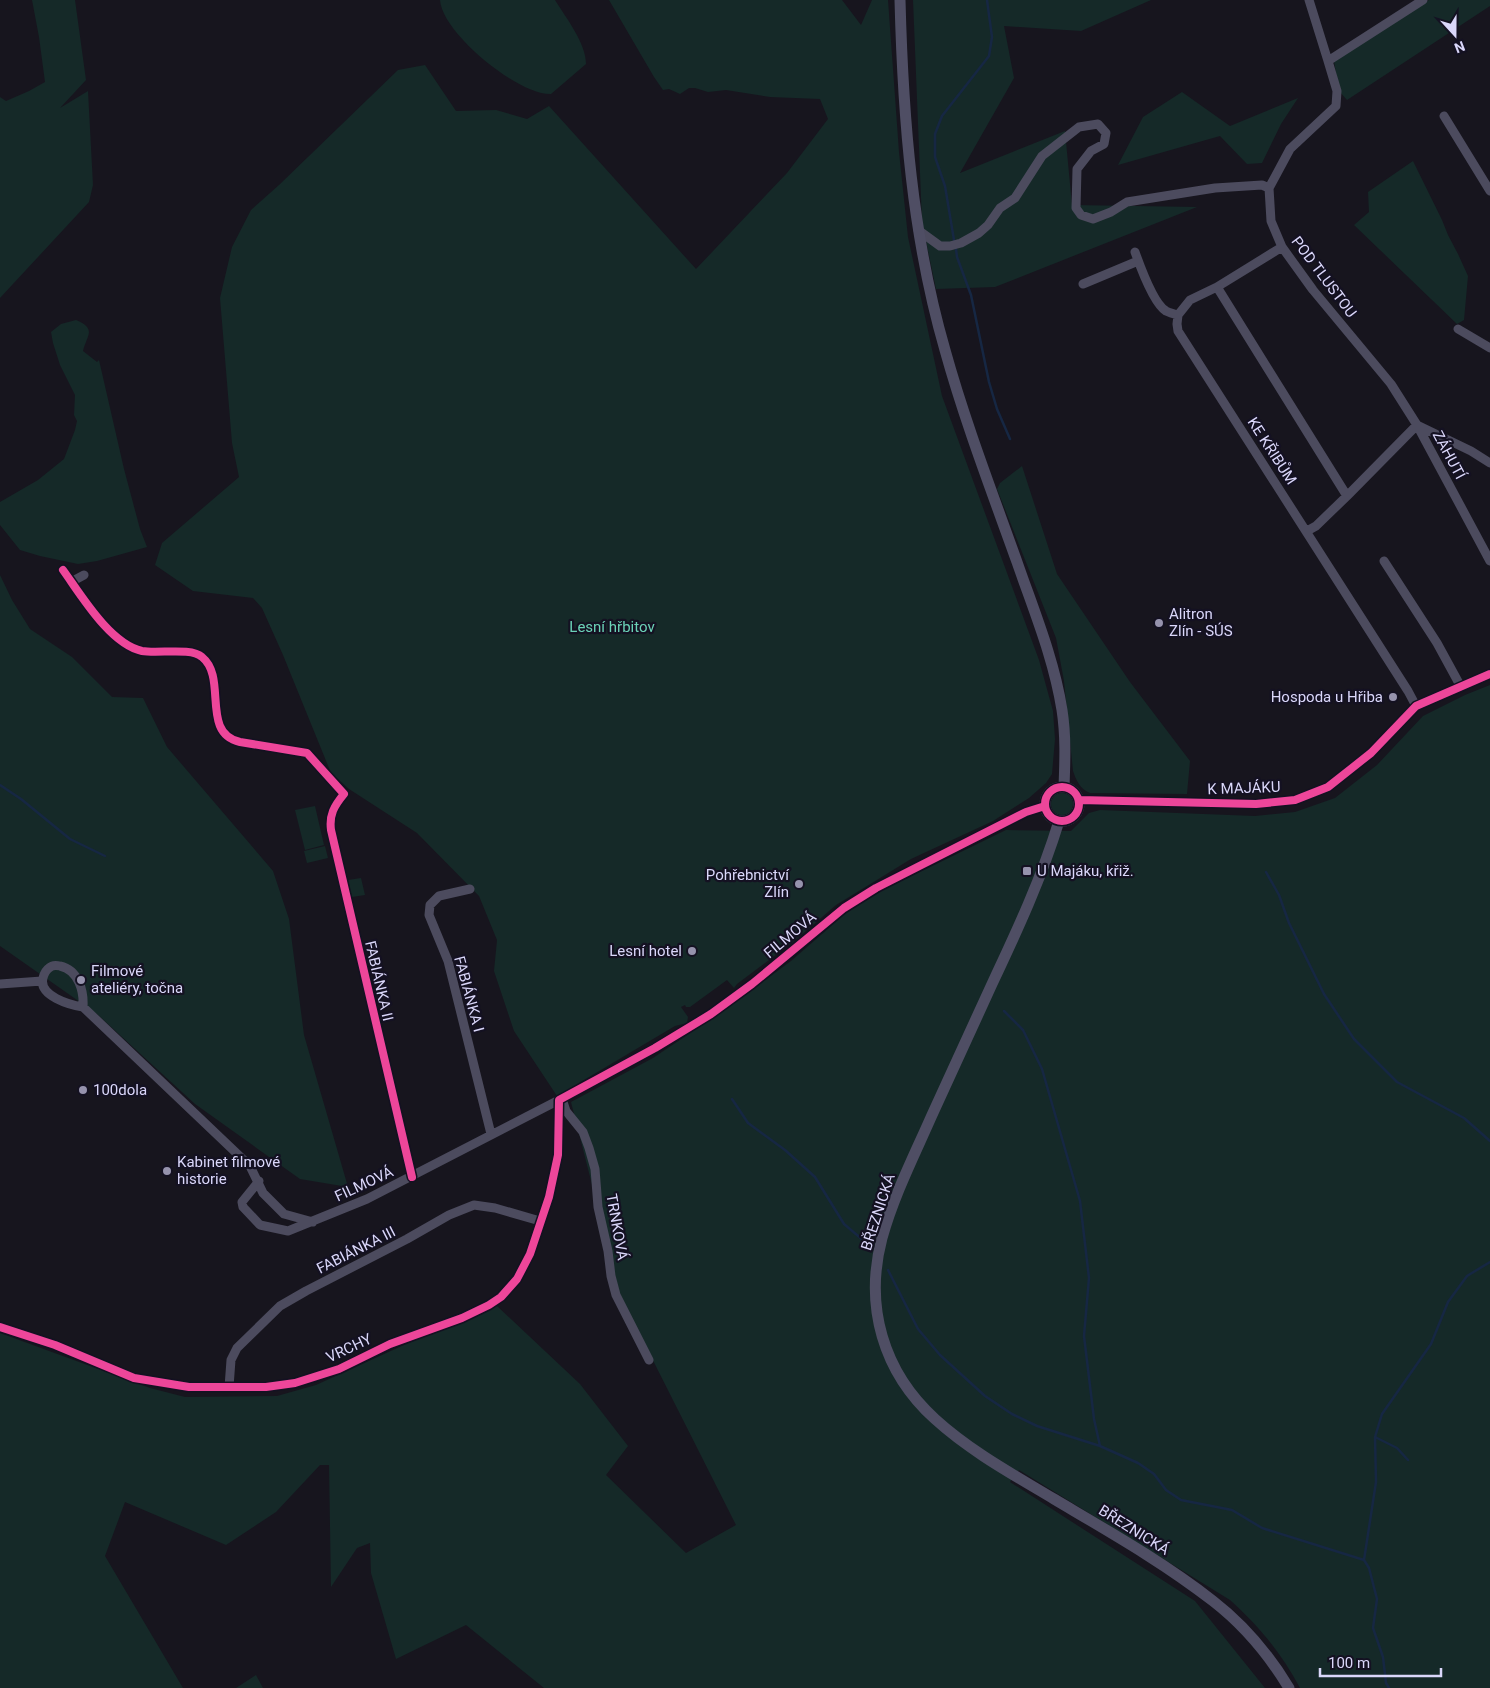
<svg xmlns="http://www.w3.org/2000/svg" width="1490" height="1688" viewBox="0 0 1490 1688" font-family="Roboto,sans-serif">
<style>
.green{fill:#152928}
.lines{fill:none;stroke-linecap:round;stroke-linejoin:round}
.stream{stroke:#162743;stroke-width:2.5}
.street{stroke:#4c4b5e;stroke-width:9}
.secondary{stroke:#4f4e64;stroke-width:11}
.cycleway-casing{stroke:#141122;stroke-width:11}
.cycleway{stroke:#ed469a;stroke-width:8}
.poi-dot{fill:#9693ad;stroke:#141122;stroke-width:2}
.labels{text-anchor:middle;stroke-width:4.5;stroke-linejoin:round;paint-order:stroke}
.street-label{font-size:15px;fill:#dad7fa;stroke:#141122}
.poi-label{font-size:15px;fill:#dad7fa;stroke:#141122;text-anchor:start}
.park-label{font-size:15px;fill:#6bd2b7;stroke:#141122}
</style>
<rect width="100%" height="100%" fill="#17151e"/>
<!-- green -->
<path class="green" d="M32,0H75L86,80L60,108L88,91L93,185L89,202L0,298V97L6,101L29,91L45,82L39,37Z
M440,0H555C566,18 586,43 586,64L551,94C518,95 442,33 440,0Z
M609,0H842L861,25L872,0H888L899,152L908,237L942,396L1039,660L1053,711L1055,739L1052,774L1046,783L1029,798L993,821L911,859L836,905L792,943L737,984L734,988L727,980L690,1007H686L685,1005L681,1007L688,1017L687,1023L675,1026L557,1096L514,1031L494,971L497,940L479,896L417,833L349,789L331,773L283,655L262,608L253,598L193,591L155,565L162,543L239,477L232,443L220,298L232,247L251,210L279,185L398,70L425,65L456,111L496,110L527,119L549,106L696,269L787,173L828,119L820,99L770,97L726,90L708,92L695,88H689L680,94L669,89L663,90L654,77Z
M913,0H1151L1081,31L1004,26L1014,78L960,173L1065,131L1072,205L1197,207L995,287L936,289L922,222Z
M1429,0H1490V6L1347,100L1339,91L1334,61Z
M1182,92L1230,126L1298,98L1281,124L1262,163L1247,164L1220,136L1118,165L1143,117Z
M1413,161L1442,220L1448,235L1458,254L1468,276L1464,320L1457,324L1354,225L1369,212L1368,192Z
M76,320C97,329 87,335 83,351L97,362L99,360L124,469L140,529L147,547L97,561L78,564L40,556L20,550L0,525V502L38,480L64,459L75,430L77,421L74,415L75,395L60,365L53,343L51,332L61,324Z
M1022,466L1057,574L1130,682L1190,761L1187,794L1090,793C1080,789 1076,780 1073,771L1064,681L1056,638L997,489L1000,483Z
M0,575L12,600L30,629L72,657L112,697L143,698L167,747L273,871L289,919L304,1035L348,1187L300,1179L195,1104L97,1014L0,946Z
M1490,685V1688H1300C1281,1653 1260,1627 1230,1600L1019,1470L1010,1482L1195,1601L1265,1688H544L466,1625L396,1659L371,1573L370,1543L357,1548L331,1587L329,1465H320L276,1512L226,1545L125,1502L105,1556L183,1688H0V1333L150,1388L185,1397L277,1396L316,1385L404,1345L497,1306L580,1384L628,1446L606,1475L686,1553L736,1525L620,1295L571,1102L653,1058L729,1007L791,961L845,914L885,889L1006,830L1071,831L1089,813L1100,810L1255,816L1295,812L1335,798L1377,765L1423,716L1465,695Z
M1051 804a11 11 0 1 1 22 0a11 11 0 1 1-22 0Z
M315,806L324,845L305,850L295,810Z
M325,846L328,858L307,863L304,851Z
M361,878L365,895L352,897L348,880Z
M256,1675L263,1688H236Z"/>
<g class="lines">
<!-- stream -->
<path class="stream" d="M954,240L945,186L935,157V134L942,116L989,56L992,37L987,0
M956,249L957,257L971,295L989,382L997,409L1010,439
M0,785L21,799L70,839L105,856
M1266,872L1279,895L1289,923L1324,994L1354,1039L1397,1082L1464,1118L1490,1141
M1004,1011L1023,1030L1042,1069L1080,1201L1089,1278L1084,1336L1094,1419L1100,1446
M732,1099L748,1123L785,1150L815,1177L844,1224L870,1246
M888,1270L918,1329L940,1355L985,1396L1012,1414L1037,1426L1100,1446L1138,1463L1154,1474L1166,1490L1181,1500L1232,1510L1262,1528L1364,1560L1369,1568L1377,1599L1373,1628L1383,1657L1386,1683L1389,1688
M1375,1437L1397,1448L1408,1460
M1364,1560L1376,1482L1375,1437L1382,1414L1431,1344L1448,1302L1467,1276L1490,1262"/>
<!-- street -->
<path class="street" d="M1309,0L1328,61
M1423,0L1328,61L1337,91L1336,106L1290,149L1269,188L1271,221L1282,247L1313,290L1391,384L1417,425L1471,451L1490,463
M1444,116L1490,191
M918,230L940,246H950L961,243L979,233L988,225L1000,208L1015,198L1042,156L1079,127L1098,124L1106,133L1104,144L1091,151L1077,169L1076,208L1081,215L1093,219L1111,212L1127,202L1215,188L1262,185L1269,188
M1282,247L1217,287L1190,300L1178,315L1177,324L1178,331L1408,691L1416,706
M1135,252C1140,266 1154,304 1166,311C1170,313 1174,314 1178,315
M1083,284L1138,261
M1217,287L1347,496
M1458,329L1490,348
M1307,531L1316,526L1347,496L1417,425L1490,561
M1384,561L1437,643L1461,687
M63,570C81,595 110,644 142,651C158,654 191,647 202,657C228,678 200,733 240,742L307,753L344,794C334,806 329,815 331,830L412,1177
M71,582L84,575
M1079,800L1256,804L1295,800L1328,787L1371,753L1416,706L1490,674
M470,889L439,896L430,905L429,915L448,961L491,1134
M0,984L42,981
M83,1007C84,992 79,970 60,966C56,965 52,965 49,968C46,970 44,974 43,978C38,996 70,1005 83,1007L250,1166L263,1193L284,1214L313,1222
M562,1099L566,1111L583,1132L589,1148L595,1169L598,1207L608,1251L611,1276L616,1295L649,1360
M259,1181L242,1202L243,1207L260,1225L288,1231L367,1199L559,1100L676,1036L711,1014L752,984L844,908L876,888L1026,812L1045,806
M0,1327L55,1345L134,1378L189,1387H266L295,1383L339,1369L390,1344L462,1318L489,1305L501,1297L517,1279L530,1254L549,1197L558,1155L559,1100
M229,1387L231,1360L237,1348L280,1306L306,1291L407,1239L449,1215L474,1205L495,1208L540,1221"/>
<!-- secondary -->
<path class="secondary" d="M900,0C903,118 912,236 945,350C965,422 992,492 1017,562C1034,611 1054,659 1062,710C1066,736 1065,761 1064,787
M1045 804a17 17 0 1 1 34 0a17 17 0 1 1-34 0Z
M1059,821C1042,877 1017,931 992,984C972,1028 952,1072 932,1115C914,1156 894,1195 882,1238C864,1306 883,1372 935,1419C970,1451 1014,1475 1054,1499C1108,1531 1163,1562 1213,1601C1244,1625 1269,1655 1289,1688"/>
<!-- cycleway casing -->
<g class="cycleway-casing">
<path id="cycleway" d="M63,570C81,595 110,644 142,651C158,654 191,647 202,657C228,678 200,733 240,742L307,753L344,794C334,806 329,815 331,830L412,1177
M1045 804a17 17 0 1 1 34 0a17 17 0 1 1-34 0Z
M1079,800L1256,804L1295,800L1328,787L1371,753L1416,706L1490,674
M0,1327L55,1345L134,1378L189,1387H266L295,1383L339,1369L390,1344L462,1318L489,1305L501,1297L517,1279L530,1254L549,1197L558,1155L559,1100L655,1048L711,1014L752,984L844,908L876,888L1026,812L1045,806"/>
</g>
<!-- cycleway -->
<use href="#cycleway" class="cycleway"/>
</g>
<!-- markers -->
<g class="poi-dot">
<circle cx="1159" cy="623" r="5"/>
<circle cx="1393" cy="697" r="5"/>
<rect x="1022" y="866" width="10" height="10" rx="2.5"/>
<circle cx="799" cy="884" r="5"/>
<circle cx="692" cy="951" r="5"/>
<circle cx="81" cy="980" r="5"/>
<circle cx="83" cy="1090" r="5"/>
<circle cx="167" cy="1171" r="5"/>
</g>
<g class="labels">
<!-- street labels -->
<g class="street-label">
<text transform="translate(1324 277) rotate(53)" y="5">POD TLUSTOU</text>
<text transform="translate(1272 451) rotate(57)" y="5">KE KŘIBŮM</text>
<text transform="translate(1449 455) rotate(62)" y="5">ZÁHUTÍ</text>
<text transform="translate(1244 788) rotate(-2)" y="5">K MAJÁKU</text>
<text transform="translate(790 935) rotate(-40)" y="5">FILMOVÁ</text>
<text transform="translate(379 981) rotate(77)" y="5">FABIÁNKA II</text>
<text transform="translate(469 994) rotate(75)" y="5">FABIÁNKA I</text>
<text transform="translate(364 1184) rotate(-25)" y="5">FILMOVÁ</text>
<text transform="translate(878 1212) rotate(-72)" y="5">BŘEZNICKÁ</text>
<text transform="translate(617 1227) rotate(80)" y="5">TRNKOVÁ</text>
<text transform="translate(356 1250) rotate(-27)" y="5">FABIÁNKA III</text>
<text transform="translate(349 1348) rotate(-25)" y="5">VRCHY</text>
<text transform="translate(1134 1530) rotate(32)" y="5">BŘEZNICKÁ</text>
</g>
<!-- poi labels -->
<g class="poi-label">
<text x="1169" y="619">Alitron<tspan x="1169" dy="17">Zlín - SÚS</tspan></text>
<text x="1383" y="702" text-anchor="end">Hospoda u Hřiba</text>
<text x="1037" y="876">U Majáku, křiž.</text>
<text x="789" y="880" text-anchor="end">Pohřebnictví<tspan x="789" dy="17">Zlín</tspan></text>
<text x="682" y="956" text-anchor="end">Lesní hotel</text>
<text x="91" y="976">Filmové<tspan x="91" dy="17">ateliéry, točna</tspan></text>
<text x="93" y="1095">100dola</text>
<text x="177" y="1167">Kabinet filmové<tspan x="177" dy="17">historie</tspan></text>
</g>
<!-- park labels -->
<g class="park-label">
<text x="612" y="632">Lesní hřbitov</text>
</g>
</g>
<!-- north arrow -->
<g transform="translate(1455 35) rotate(159)" stroke="#141122" stroke-width="4" paint-order="stroke">
<path d="M0-4L9 19L0 12L-9 19Z" fill="#dad7fa"/>
<text y="-8" font-size="14" font-weight="bold" text-anchor="middle" fill="#dad7fa">N</text>
</g>
<!-- scale -->
<path d="M1320 1668v8h121v-8" fill="none" stroke="#dad7fa" stroke-width="2.5"/>
<text x="1328" y="1668" font-size="15" fill="#dad7fa" stroke="#141122" stroke-width="4" paint-order="stroke">100 m</text>
</svg>
